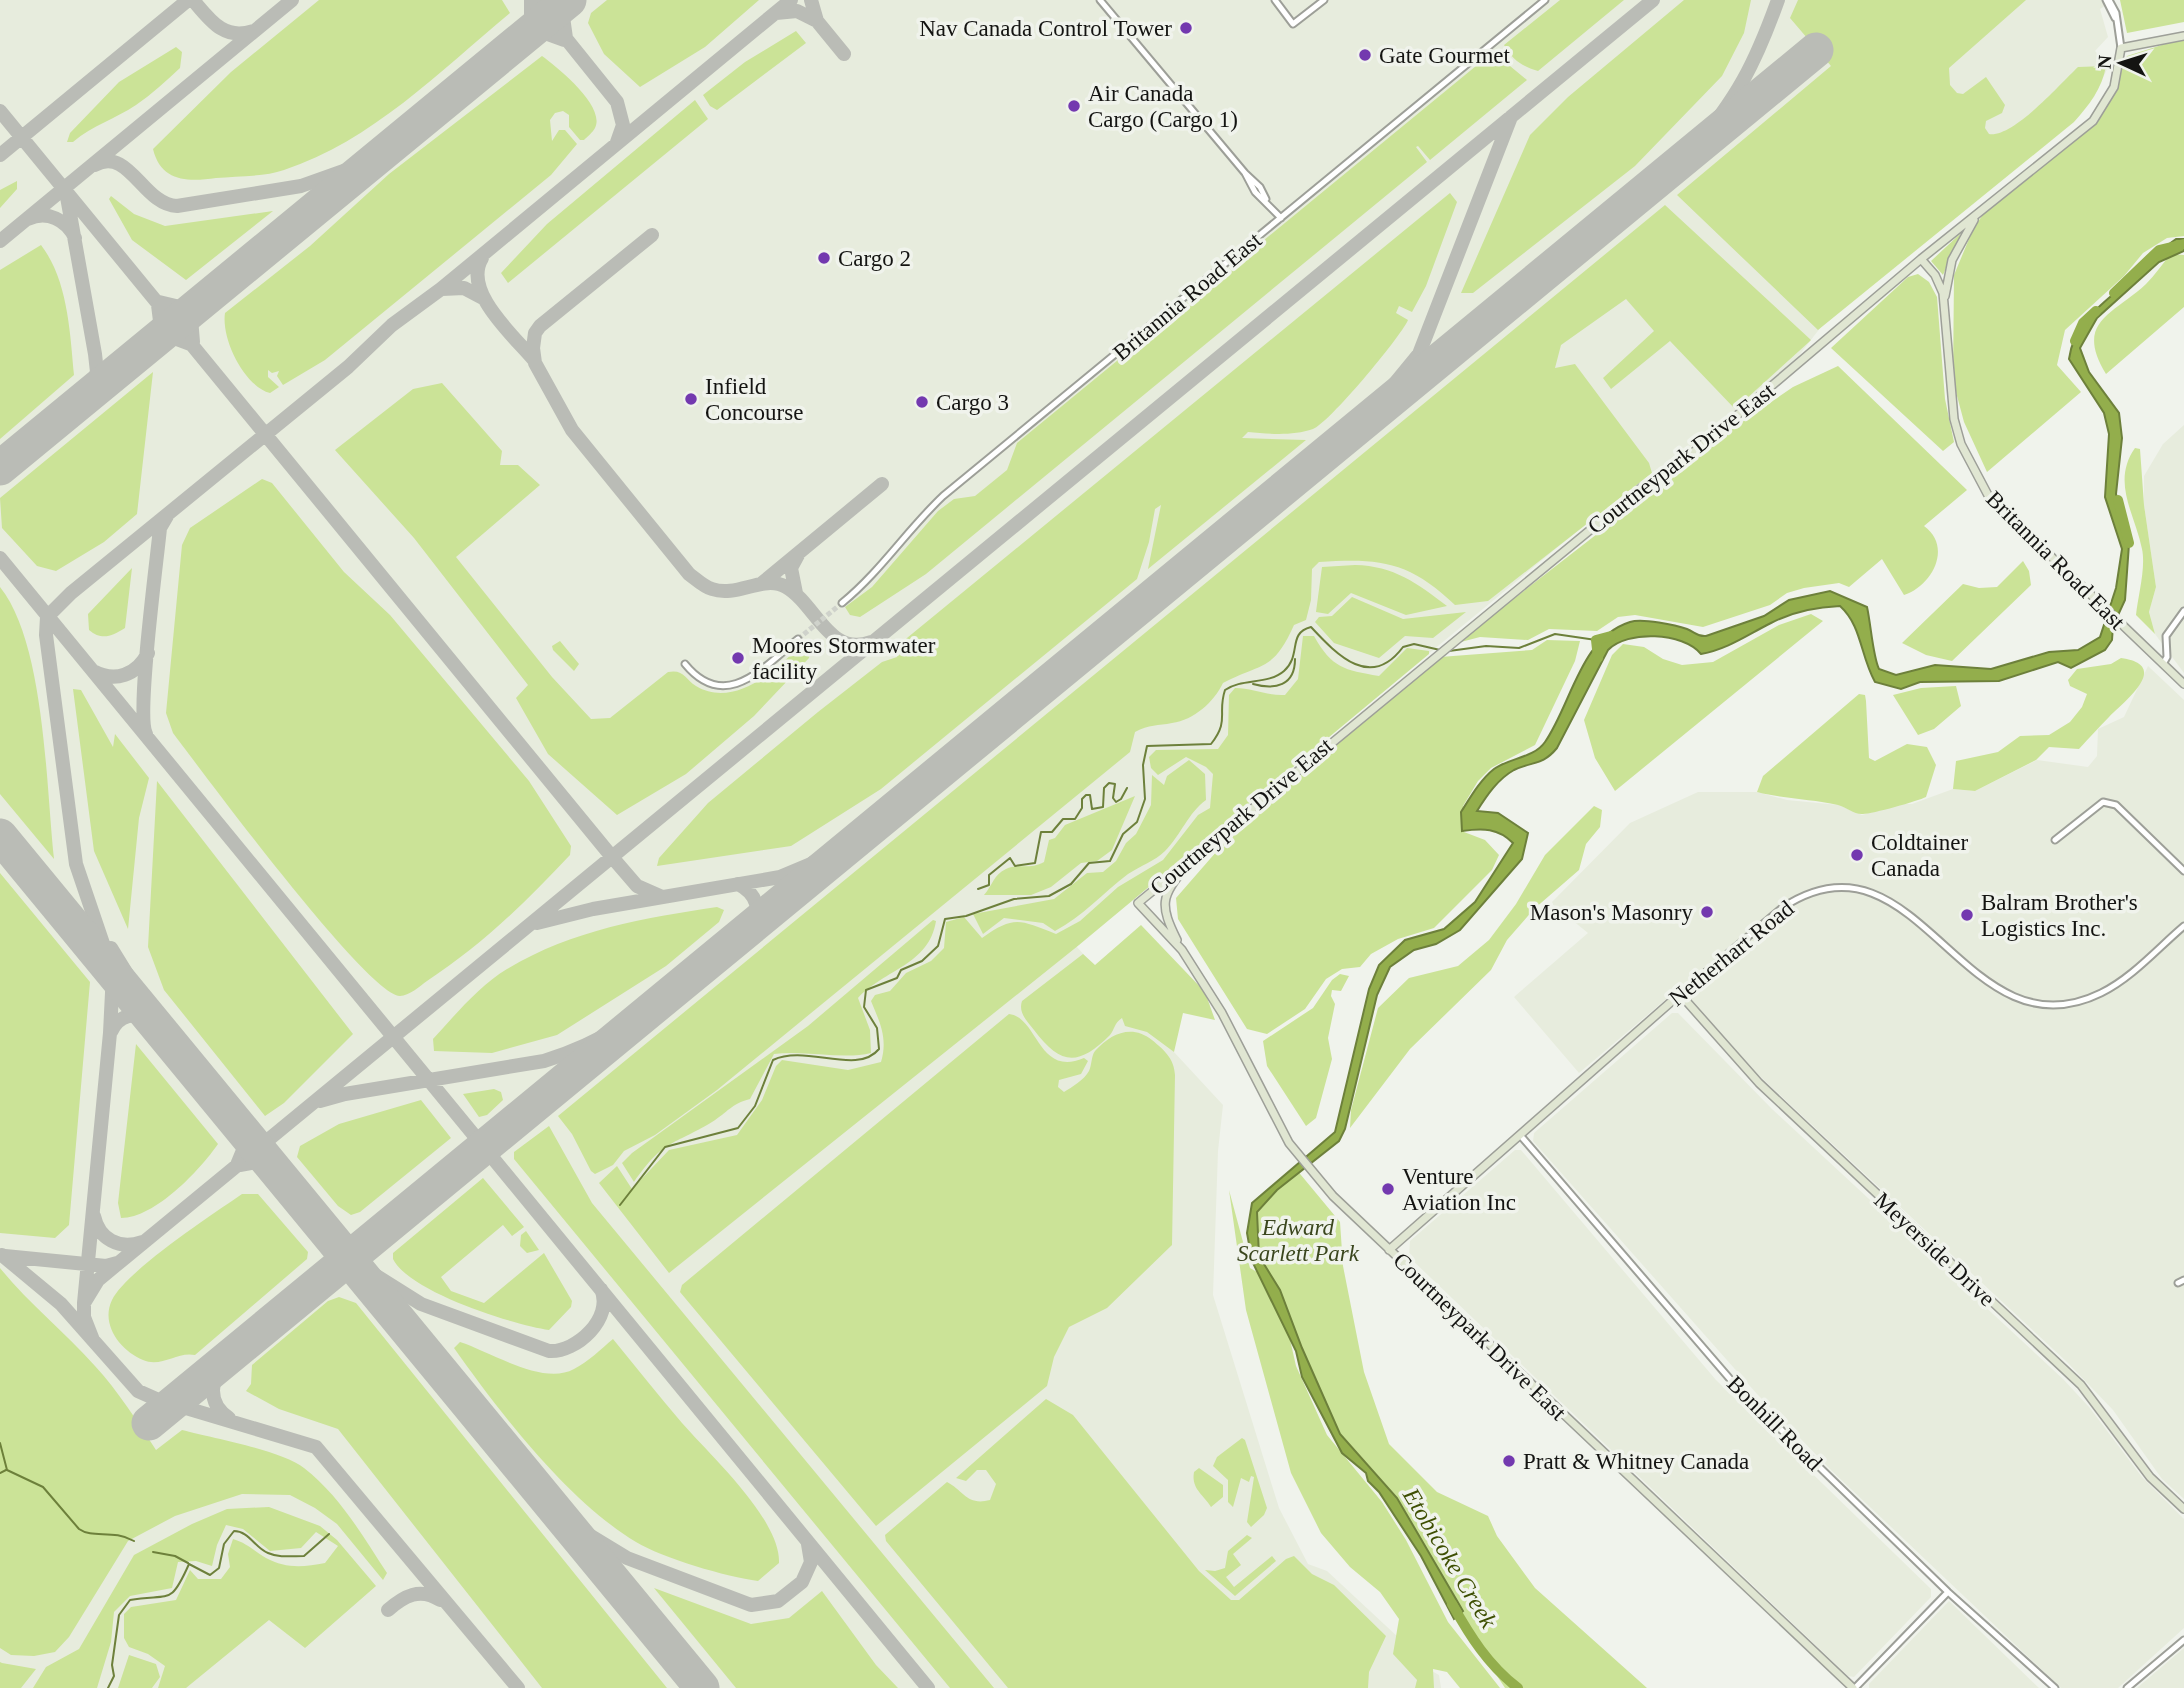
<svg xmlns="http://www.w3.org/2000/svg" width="2184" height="1688" viewBox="0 0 2184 1688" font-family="Georgia,serif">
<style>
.built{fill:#e7ecdd}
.green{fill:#cbe397}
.water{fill:#93ae4c;stroke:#6d803b;stroke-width:2}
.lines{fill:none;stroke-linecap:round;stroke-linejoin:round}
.stream{stroke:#6d803b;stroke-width:2}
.river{stroke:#93ae4c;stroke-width:10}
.taxiway{stroke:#babcb6;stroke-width:14}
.runway{stroke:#babcb6;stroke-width:35}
.street-tunnel{stroke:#cfd2cb;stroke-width:5;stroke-dasharray:5 2.5;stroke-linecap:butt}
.street-casing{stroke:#9d9f98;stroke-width:9}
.secondary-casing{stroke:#9d9f98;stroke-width:10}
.street{stroke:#fff;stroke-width:5}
.secondary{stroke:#e0e6d2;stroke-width:7}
.poi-dot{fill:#7339af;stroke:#f0f3ec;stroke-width:2.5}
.labels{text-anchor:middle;stroke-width:7;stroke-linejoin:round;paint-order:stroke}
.poi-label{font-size:23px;fill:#141412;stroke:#f0f3ec;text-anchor:start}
.street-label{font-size:23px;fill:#141412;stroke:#f0f3ec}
.park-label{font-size:23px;font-style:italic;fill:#3a461d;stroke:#f0f3ec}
.water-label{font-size:24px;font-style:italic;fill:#3e4f03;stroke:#f0f3ec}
</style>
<rect width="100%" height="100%" fill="#f0f3ec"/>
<!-- built -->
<path class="built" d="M0,0H2114L2100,9L2108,37L2095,51L2109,65L2094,97L2075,119L1824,323L1790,367L1674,460L1643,477L1075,945L1223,1105L1218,1151L1213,1295L1279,1508L1308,1564L1327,1571L1399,1638L1403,1655L1439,1675L1441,1688H0Z
M2184,425V673L2155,634L2149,612L2156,587L2144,505V476L2163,444Z
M2148,666L2184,700V1499L2162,1479L2113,1410L2067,1362L1753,1070L1678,989L1579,1073L1514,997L1588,933L1551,903L1630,823L1698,792H1757L1787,800L1839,805L1862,815L1897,804H1912L1953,789L1975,791L2037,760L2088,767L2097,756L2098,729L2124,717Z
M1672,1013H1678L1772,1109L2063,1379L2089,1407L2142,1477L2184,1519V1628L2118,1688H2061L1832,1471L1757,1394L1533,1141L1534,1133Z
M1515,1150H1521L1716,1380L1931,1589V1597L1854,1677L1848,1676L1409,1257L1410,1241Z
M1949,1601L2039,1688H1869V1684Z
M2184,1648V1688H2137Z"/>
<!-- green -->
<path class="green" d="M319,0H502L510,13C440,71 372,141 284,170C264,177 237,176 216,178C188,182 161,182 153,149L231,72Z
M607,0H759L705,47L640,87L604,54L588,23L591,13Z
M1560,0H1624L1538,71C1521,66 1513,60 1504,45Z
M1684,0H1751L1744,33L1722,76L1635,166L1473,293H1461L1530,135L1568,97Z
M1798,0H2026L1949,68L1950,85L1957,93L1963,94L1986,77L2005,105L2002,113L1986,121L1985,128L1989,134C2013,138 2060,84 2078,67L2106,66C2102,89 2089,105 2074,122L1818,330L1677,195L1831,66L1790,18Z
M2120,0H2184V22L2127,33Z
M796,31L806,43L717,110L710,106L703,95L745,62Z
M2184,38V236L2167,238L2143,253L2124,276L2065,330L2057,365L2081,392L1987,472L1964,422L1953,381L1954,275L1974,227L1993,201L2091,123L2127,56Z
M176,47L182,52L180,68C166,81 152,94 136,105C115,119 93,125 73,142H67L70,133L119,82Z
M1493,52L1527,80L1430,160L1418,146L1416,147L1427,162L926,574L860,617L850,615L845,607L872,587L938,511L954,499L975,496L1007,470L1017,443Z
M542,56C557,67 606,106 595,128C593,132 587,137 584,140H580L569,127V115L563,111L555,113L550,120L552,141L559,130H565L577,144L551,175L325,360L283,385L277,376L279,371L272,373L268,370V377L279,387L270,393C244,386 221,339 225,313L310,246L389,174Z
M695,100L708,119L508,283L501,273L547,224Z
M17,181V189L0,208V190Z
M1450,193L1457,202L1426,286L1412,312L1399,306L1396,313L1408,320C1400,338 1328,424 1313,429C1293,436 1269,434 1248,432L1242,438L1306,440L1148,569L1161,505L1155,509L1149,542L1137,579L881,789L791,846L657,866L659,858L708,803L818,712L882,662L897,657L896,647Z
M111,196L134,214L165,226L273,211L186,280L132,240L109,199Z
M1665,205L1811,340L1809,342L1735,409L1670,341L1611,389L1603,378L1654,331L1626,299L1561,345L1555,368L1575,364L1649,463L1652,473L1488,601L1455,605C1409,561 1380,558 1319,562L1312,569L1311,600L1306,620L1294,625C1273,672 1263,662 1223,683C1214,702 1194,720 1172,723C1158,726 1149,724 1135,732L1130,752L717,1090L655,1135L624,1151L613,1165L595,1174L591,1171L572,1134L558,1116Z
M1961,233L1943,275L1931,261Z
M41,245C68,280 70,333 74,375L0,439V270Z
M2171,254L2184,255V307L2106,374C2074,321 2113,315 2146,284C2155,275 2162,264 2171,254Z
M1918,274L1929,282L1937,297L1945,399L1954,442L1943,451L1831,348L1908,277Z
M1838,366L1967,490L1924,526C1953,547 1932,586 1904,595L1882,559L1849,587L1839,583L1804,588L1787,593L1770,605L1703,627L1635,615L1618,617L1597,631L1549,629L1528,640L1480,637L1457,643L1732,429L1793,387Z
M153,372L137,514L104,542L56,571L37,566L2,528L0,498Z
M442,383L502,451L500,465H518L540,485L456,557L552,677L591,719L610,718L668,672C684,669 685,679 696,686C734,709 778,670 802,643L810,653L809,658L754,716L686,774L617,815L548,754L516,698L528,685L414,538L335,450L413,389Z
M2135,448L2140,449L2144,505L2156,587L2149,612L2155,634L2136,615C2138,596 2146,568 2142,549C2135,514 2111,482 2135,448Z
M262,479L272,483L344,572L390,615L529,781L571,846L570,855C526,902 482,945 427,981C420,986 409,996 400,996C368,996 201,770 173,733L166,713L182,545L190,528Z
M2023,561L2029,571L2031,585L1952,661L1926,655L1902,643L1963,584L1979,588L1997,587Z
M1355,565C1394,566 1417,583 1447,606L1406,615L1351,593L1328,614L1316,612L1322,567Z
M132,568L125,628C112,636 102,641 89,630L88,614Z
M0,587C45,643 46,786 54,859L0,794Z
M1352,597L1403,619L1466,612L1433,638L1405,636L1379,658L1334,643L1315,622L1319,617L1332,616Z
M1811,614L1823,621L1615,791L1595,758L1584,720L1612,655L1623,644L1644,647L1663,659L1682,665L1713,662L1779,625Z
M1303,636H1314C1332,668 1344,670 1379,676L1407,648L1429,651V654L1079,945L669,1273L599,1183L617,1166L632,1189L669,1150L737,1135L762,1100L776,1066L782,1060L848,1070L881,1062C888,1038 880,1023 871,1001L875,995L890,991L906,973L931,961L944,948L946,922L964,917L982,938C1015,915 1019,920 1056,934L1080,921L1118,887L1163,860L1198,815L1210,808L1213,774L1206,767L1186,757L1158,775L1151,768L1149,757L1156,750L1218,749L1228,735L1229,695L1235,688C1253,688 1267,696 1285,695L1298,679Z
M1547,640L1580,641L1575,661L1535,745L1491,768L1478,781L1463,806L1464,832L1485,840L1499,855L1492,870L1434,928L1398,939L1371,954L1360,967L1342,969L1326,979L1305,1009L1267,1034L1247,1029L1178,919L1176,898L1237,828L1440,657L1532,650Z
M560,641L579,664L574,671L553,650L552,646Z
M2121,658C2172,665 2125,701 2109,717C2099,727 2089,738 2079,749L2049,747L2036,760L1975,791L1953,789L1956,761L1998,752L2020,736L2049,735L2070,722L2082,707L2087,694L2070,686L2068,680L2077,669L2111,664Z
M1956,686L1961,706L1934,729L1918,735L1893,695L1921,688Z
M73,689L81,690L113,747L115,734L149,778L139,818L128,929L94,851Z
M1859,694L1865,695L1866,701L1869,758L1875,761L1907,744L1927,747L1936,765L1926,797C1918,801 1872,814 1863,814C1855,815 1846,807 1838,805C1812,799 1784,799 1757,792L1763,776Z
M1189,760L1205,774L1206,800C1188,813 1181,835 1165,851C1155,861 1140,866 1128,874C1103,893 1083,916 1055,931L1043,923L1004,918L983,934L973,914L1054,899L1087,873L1103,872L1116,861L1126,843L1136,834L1151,805L1152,775L1164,785L1167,776Z
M157,781L353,1034L284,1103L265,1116L164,990L148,947Z
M1135,796L1112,850L1097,861L1081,863L1051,887L1031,895H984C992,886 994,874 1006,869C1017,863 1031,870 1044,862L1049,840L1055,838L1065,825Z
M1594,806L1602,810L1600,827L1586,844L1579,870L1534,909L1507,940L1491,970L1410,1049L1350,1128L1351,1110L1378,1008L1409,978L1458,966L1489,940L1516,904L1545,855Z
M0,873L90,982L69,1225L55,1238L0,1233Z
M717,907L724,910L719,922L666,966L557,1035L492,1053L434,1051L433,1039C455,1015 479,986 507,969C572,930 644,918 717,907Z
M933,920L936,921C929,965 885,969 858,998L870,1030L871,1053C844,1060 805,1050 774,1054L750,1099C731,1104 728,1112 712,1122C672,1146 664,1139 634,1182L622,1163L632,1153L808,1026Z
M1141,925L1205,992L1215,1020L1183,1013L1174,1052L1147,1032L1125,1026L1122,1018C1114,1023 1115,1029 1110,1035C1077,1068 1060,1064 1034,1030C1027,1021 1018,1013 1022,1001L1083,954L1095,965Z
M1340,974L1349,976L1341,991L1332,990L1331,996L1335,1004L1328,1038L1332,1059L1316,1118L1306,1126L1267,1066L1263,1041L1313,1008L1332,980Z
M1009,1014C1038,1017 1038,1078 1084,1058L1088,1061L1081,1074L1059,1080L1058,1087L1064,1092C1072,1087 1084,1080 1089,1071C1092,1065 1091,1056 1095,1051C1111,1033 1132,1024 1152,1040C1164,1050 1174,1058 1175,1075L1172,1245L1107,1308L1069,1327L1054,1357L1047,1386L876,1526L680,1292L682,1285Z
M136,1044L218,1144C200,1170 155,1218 121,1218L118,1203Z
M494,1089L501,1092L503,1100L487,1115L479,1117L463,1094Z
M421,1100L451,1138L360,1212L351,1215L338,1206L297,1157L300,1146L339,1124Z
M549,1126L592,1203L994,1688H950L514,1159V1152Z
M1296,1169L1340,1222L1343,1266L1364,1372L1389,1444L1437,1492L1488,1516L1497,1536L1535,1588L1647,1688H1505L1470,1635L1400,1509L1346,1447L1255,1257L1254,1211Z
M483,1178L524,1227L512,1236L503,1225L441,1277L451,1291L484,1303L544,1253L572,1301L571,1307L549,1330C514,1325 409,1292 393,1259V1253Z
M1229,1190L1250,1268L1264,1276L1289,1335L1296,1366L1327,1435L1382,1502L1406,1540L1448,1622L1500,1688H1460L1447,1672L1433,1669L1434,1688H1415L1417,1680L1393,1654L1399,1619L1380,1592L1350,1567L1321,1533L1291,1473L1246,1310Z
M242,1194H258L308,1252L307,1259L195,1355C177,1351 162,1368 143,1360C121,1351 100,1325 112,1300C126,1271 213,1214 242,1194Z
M526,1231L539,1250L527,1253L520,1246L521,1235Z
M0,1268C28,1303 65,1332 95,1366C118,1391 137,1421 156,1450L182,1430C212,1438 281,1450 304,1468C340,1496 362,1535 387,1573L383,1580L337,1524L315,1508L290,1495L242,1494L175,1516L128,1541L69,1637L55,1652L34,1656L11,1655L0,1648Z
M339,1297L356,1303L667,1688H542L338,1429L279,1409L246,1391L251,1384L252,1365L328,1301Z
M613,1339C636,1367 659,1396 682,1423C710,1455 781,1520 779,1563L758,1581C727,1577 662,1558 636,1542C568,1501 500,1413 454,1348L460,1342C491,1352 543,1386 574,1369C588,1362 601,1349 613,1339Z
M1046,1399L1073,1415L1199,1571L1231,1600H1239L1286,1559L1294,1556L1312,1574L1334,1585L1386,1636L1369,1672L1368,1688H1008L886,1541L885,1535L947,1482C964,1491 967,1506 990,1500L996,1484L986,1470H977L966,1481L956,1478Z
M1242,1438L1245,1440L1267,1508L1264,1515L1251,1527L1247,1522L1254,1477L1251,1476L1249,1482L1241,1478L1233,1507L1228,1502V1480L1213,1466L1217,1457Z
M1199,1468L1223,1485V1497L1211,1507C1203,1494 1191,1489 1194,1472Z
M269,1507L320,1526L337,1540L376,1586L305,1648L269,1620L186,1688H158L165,1666L148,1654L129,1647L124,1638V1614L131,1607L176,1600L190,1570L198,1579H221L230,1567L228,1554L233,1539C247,1543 254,1551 266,1558C286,1569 304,1567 325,1563L338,1546L316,1532L301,1548L270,1551L243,1529L226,1525L217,1545L212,1566L196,1561L178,1562L172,1588L130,1596L114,1612L111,1642L97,1688H33L46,1667L79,1649L134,1555L192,1524L227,1509Z
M1247,1535L1252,1538L1233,1554L1241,1565L1226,1577L1234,1587L1272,1556L1276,1561L1235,1596L1205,1570L1215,1571L1225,1568L1228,1551Z
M654,1588L751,1624L789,1618L822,1591L876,1665L898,1688H736Z
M129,1655L156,1664L160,1677L152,1688H118Z
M0,1662L2,1663L36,1669L21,1688H0Z"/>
<!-- water -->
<path class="water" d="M2176,239H2184V251L2159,262L2097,318L2080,348L2089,372L2119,413L2122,438L2116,494L2129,544L2125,600L2113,626L2112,640L2105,650L2071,668L2058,662L1999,681L1920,682L1901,689L1875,682C1860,655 1862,626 1840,606C1816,607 1792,612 1771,623C1747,635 1728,649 1701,654C1683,632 1627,630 1608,650L1557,748C1542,766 1533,761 1514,770C1498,779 1487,795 1477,811L1498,813L1528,833L1522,859L1460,930L1436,944L1414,950L1390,967L1377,995L1345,1129L1339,1141L1277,1190L1257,1212L1259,1256L1280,1290L1302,1348L1340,1434L1397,1498L1463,1611L1454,1619L1421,1556L1379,1492L1368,1481L1366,1473L1342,1453L1302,1377L1296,1351L1252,1261L1247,1233L1252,1203L1335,1132L1369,989L1379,965L1405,940L1444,929L1475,902L1513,843C1498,828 1483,828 1462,831L1461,812C1470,798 1480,780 1494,769C1509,758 1534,758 1545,742C1572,703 1580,638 1630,622C1642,618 1676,625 1687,629C1695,632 1697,637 1706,636L1764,616L1789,600L1830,591L1867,607C1871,625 1873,657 1879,669L1896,675L1935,665L1991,669L2049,652L2078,650L2100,637L2116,588L2122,549L2105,497L2109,434L2104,413L2069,359C2074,320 2108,300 2135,276C2149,263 2160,250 2176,239Z"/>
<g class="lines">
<!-- stream -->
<path class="stream" d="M1449,651L1486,646L1519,648L1555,634L1596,640
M1253,684C1275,690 1295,686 1295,659
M978,889L989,885V875L1010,858L1015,866L1035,863L1041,832H1052L1063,819H1075L1082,808V799L1086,795H1090L1092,809L1103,807L1104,788L1109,783L1115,784L1113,798L1116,802L1121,799L1127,788
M620,1205L665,1147L738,1128L755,1106L773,1060C806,1044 857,1076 879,1049L877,1028L864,1007L866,990L897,978L901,970L922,961L938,946L945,919L966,916L1014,899L1049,896L1071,884L1089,863L1110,861L1123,834L1137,822L1145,799L1143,765L1147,746L1211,744C1230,720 1217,714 1225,690C1242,678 1268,685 1284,671C1302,655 1287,633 1311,627C1338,656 1371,690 1403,647L1414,644L1440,650
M0,1443L7,1470L43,1487L79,1529C93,1539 113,1529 134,1541
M0,1473L6,1470
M153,1552L175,1556L188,1563
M108,1688L114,1676L112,1665L119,1615L130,1600C170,1593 170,1607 189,1564L210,1575L219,1568L224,1544L234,1531C249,1531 255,1548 268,1553C279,1558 292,1556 304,1556L329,1534"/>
<!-- river -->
<path class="river" d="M2114,293L2159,250L2184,244
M2075,341L2083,323L2096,311
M2118,500L2129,543
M1598,658L1596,640L1611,636
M1452,1604C1470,1636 1488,1665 1518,1688"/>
<!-- taxiway -->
<path class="taxiway" d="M193,0C210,20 224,41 253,31
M531,0V20L525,36L542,32L564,40
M535,0L617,102L623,125L617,142
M544,0H560
M811,0L817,21L844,54
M776,13L797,11L817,21
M566,38L563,17L570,0
M0,111L612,857L637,886L662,897
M1692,151C1737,99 1755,64 1778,0
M0,155L188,0
M95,165C129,146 143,205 177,206L301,186L374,160
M67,197L95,354L97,372L87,397
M28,219C47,210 67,220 75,238
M652,235L540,326L535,333L533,348L535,363L572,430L689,574C696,579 704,587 712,589C737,598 764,574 786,587C816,604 829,658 871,642
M0,241L292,0
M482,258C462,291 513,335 534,360
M442,289L464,288L483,298
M159,302L184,308L203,301
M158,305L160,321L149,346L174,338L190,344
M193,342L191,318L203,301
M1364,421L1419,354L1511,117
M0,558L928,1688
M761,584L882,484
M796,593L791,568L798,555
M93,671C115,683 137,675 148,653
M146,734C136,715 157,560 160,528L167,516
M738,884C756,893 764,912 749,927
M537,923L593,909L780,877L811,864L873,825
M111,948L167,1039
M96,953L107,975
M111,1032C119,1014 135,1012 152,1020
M320,1101L345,1094L544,1061C583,1049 615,1032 649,1010
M237,1165L244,1148L239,1126
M241,1165L256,1162L276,1172
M94,1216C99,1239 119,1250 142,1242
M2,1255L61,1304L138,1391L156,1399L316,1447L518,1688
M5,1256L106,1266L117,1263
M348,1258L421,1304L549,1351C576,1353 614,1318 601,1289
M84,1303L98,1280L121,1261L1653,0
M93,1340L84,1317V1303L110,1033L113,973L76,864L46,635L47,617L71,593L348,367L392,325L441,289L791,0
M224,1360C211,1379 206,1403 229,1418
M547,1500L576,1527L627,1558L751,1605L778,1601L802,1582L811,1562L808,1544
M388,1610C404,1596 420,1587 440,1600
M701,1687V1688"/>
<!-- runway -->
<path class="runway" d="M0,468L569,0
M0,836L702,1688
M149,1423L1816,50"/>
<!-- street-tunnel -->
<path class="street-tunnel" d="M798,639L842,603"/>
<!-- street casing -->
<g class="street-casing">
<path id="street" d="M1100,0L1245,173L1260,187L1266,199
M1275,0L1293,24L1324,0
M2106,0L2115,18
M2109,0L2116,13L2121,48
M1245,173L1255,192L1281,218
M842,603C881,571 907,530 943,496L1545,0
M685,664C725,713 763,668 798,639
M2163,664L2167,657L2166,636L2184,611
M2055,840L2103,802L2116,805L2184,871
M1680,994L1782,908C1918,817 1963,1061 2101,993C2132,978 2158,948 2184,926
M1520,1135L1736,1386L1948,1592L2055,1688
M2178,1283L2184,1280
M1855,1688L1948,1592
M2127,1688L2184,1640"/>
</g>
<!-- secondary casing -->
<g class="secondary-casing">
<path id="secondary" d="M1921,259L1935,275L1943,293L1954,419L1961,444L1989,497L2184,684
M1945,296L1952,260L1974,220
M1177,940C1160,906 1160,896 1186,867
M1389,1250L1680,994L1759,1083L2081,1385L2150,1477L2184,1509
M1853,1688L1333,1196L1289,1143L1222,1013L1182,950L1138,903L1641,488L1689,456L1921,259L2093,121L2114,87L2121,48L2184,36"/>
</g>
<!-- street -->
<use href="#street" class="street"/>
<!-- secondary -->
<use href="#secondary" class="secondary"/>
</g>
<!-- markers -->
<g class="poi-dot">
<circle cx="1186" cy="28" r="7"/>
<circle cx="1365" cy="55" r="7"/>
<circle cx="1074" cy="106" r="7"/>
<circle cx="824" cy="258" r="7"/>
<circle cx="691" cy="399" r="7"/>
<circle cx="922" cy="402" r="7"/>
<circle cx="738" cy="658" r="7"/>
<circle cx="1857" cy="855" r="7"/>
<circle cx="1707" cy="912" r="7"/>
<circle cx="1967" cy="915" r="7"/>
<circle cx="1388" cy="1189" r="7"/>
<circle cx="1509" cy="1461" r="7"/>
</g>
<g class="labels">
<!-- poi labels -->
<g class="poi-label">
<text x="1172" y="36" text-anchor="end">Nav Canada Control Tower</text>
<text x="1379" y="63">Gate Gourmet</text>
<text x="1088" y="101">Air Canada<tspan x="1088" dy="26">Cargo (Cargo 1)</tspan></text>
<text x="838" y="266">Cargo 2</text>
<text x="705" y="394">Infield<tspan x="705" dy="26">Concourse</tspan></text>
<text x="936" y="410">Cargo 3</text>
<text x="752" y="653">Moores Stormwater<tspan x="752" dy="26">facility</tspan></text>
<text x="1871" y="850">Coldtainer<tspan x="1871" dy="26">Canada</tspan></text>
<text x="1981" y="910">Balram Brother's<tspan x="1981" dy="26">Logistics Inc.</tspan></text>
<text x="1693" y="920" text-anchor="end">Mason's Masonry</text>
<text x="1402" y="1184">Venture<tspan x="1402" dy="26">Aviation Inc</tspan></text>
<text x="1523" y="1469">Pratt &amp; Whitney Canada</text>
</g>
<!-- street labels -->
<g class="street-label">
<text transform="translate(1187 296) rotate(-40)" y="8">Britannia Road East</text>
<text transform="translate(1681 458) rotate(-38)" y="8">Courtneypark Drive East</text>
<text transform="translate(2056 560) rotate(45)" y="8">Britannia Road East</text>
<text transform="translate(1241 816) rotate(-40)" y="8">Courtneypark Drive East</text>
<text transform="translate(1731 953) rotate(-39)" y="8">Netherhart Road</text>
<text transform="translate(1935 1249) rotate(43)" y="8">Meyerside Drive</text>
<text transform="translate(1480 1336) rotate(44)" y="8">Courtneypark Drive East</text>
<text transform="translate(1775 1423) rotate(45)" y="8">Bonhill Road</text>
</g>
<!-- park labels -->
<g class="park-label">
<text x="1298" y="1235">Edward<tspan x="1298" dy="26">Scarlett Park</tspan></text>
</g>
<!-- water labels -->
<g class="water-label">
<text transform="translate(1450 1558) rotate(59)" y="8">Etobicoke Creek</text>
</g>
</g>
<!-- north arrow -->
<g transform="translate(2121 63) rotate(274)" stroke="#f0f3ec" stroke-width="5" paint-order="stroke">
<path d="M0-5L12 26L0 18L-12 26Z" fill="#141412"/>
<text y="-10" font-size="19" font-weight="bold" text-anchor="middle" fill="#141412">N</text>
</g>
</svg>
